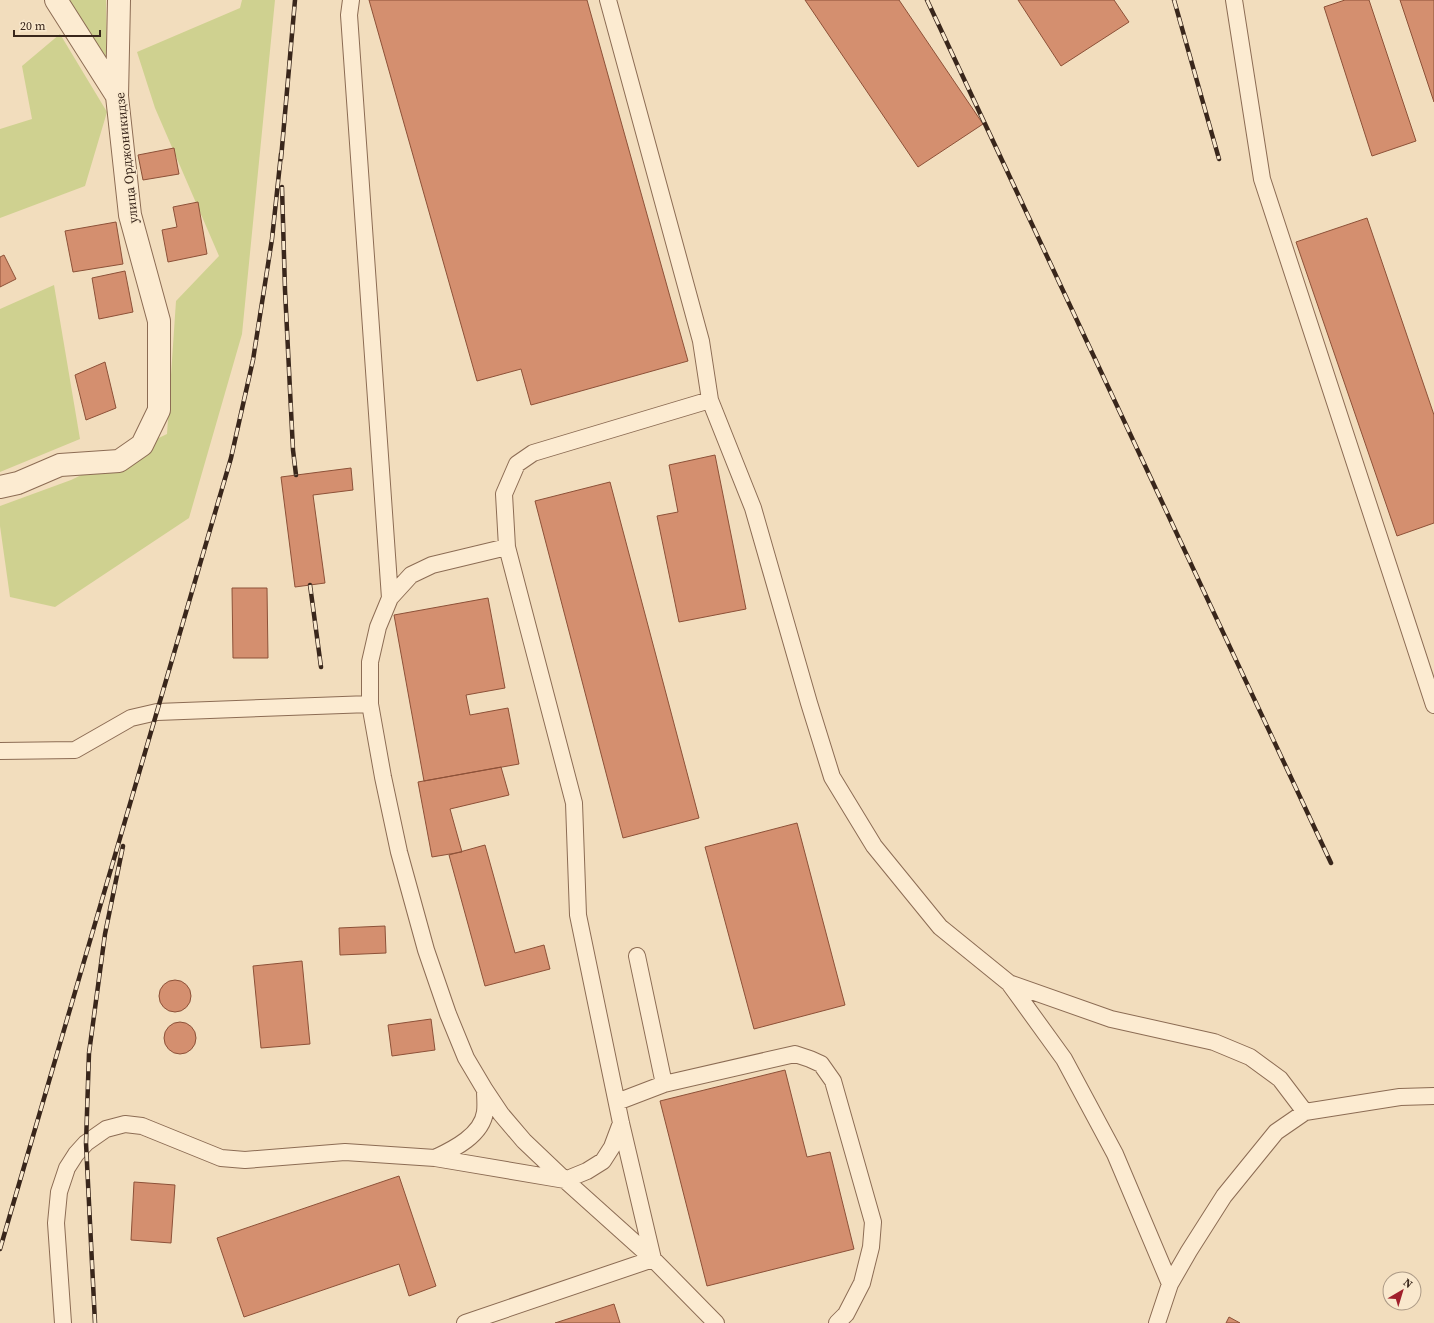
<svg xmlns="http://www.w3.org/2000/svg" width="1434" height="1323" viewBox="0 0 1434 1323" font-family="'Source Serif 4',serif">
<style>
.green{fill:#cfd190}
.building{fill:#d48f6f;stroke:#8d5138}
.lines{fill:none;stroke-linecap:round;stroke-linejoin:round}
.lane-casing{stroke:#8c6c54;stroke-width:18}
.street-casing{stroke:#8c6c54;stroke-width:24}
.lane{stroke:#fcebd1;stroke-width:16}
.street{stroke:#fcebd1;stroke-width:22}
.rail-casing{stroke:#39261b;stroke-width:4.5}
.rail{stroke:#f9e8cd;stroke-width:3;stroke-dasharray:9;stroke-linecap:butt}
.labels{text-anchor:middle;stroke-width:3;stroke-linejoin:round;paint-order:stroke}
.street-label{font-size:13px;fill:#39261b;stroke:#f9e8cd}
</style>
<rect width="100%" height="100%" fill="#f2ddbd"/>
<!-- green -->
<path class="green" d="M69,0H106L107,67Z
M242,0H275L242,334L189,518L55,607L10,597L0,526V506L71,480L167,434L176,301L219,256L155,108L137,52L240,8Z
M60,34L107,112L85,186L0,218V129L32,119L22,66Z
M54,285L80,439L0,472V309Z"/>
<!-- building -->
<path class="building" d="M369,0H587L688,361L531,405L521,369L477,381Z
M805,0H899L983,124L918,167Z
M1018,0H1114L1129,22L1061,66Z
M1345,0H1369L1416,141L1372,156L1324,7Z
M1400,0H1434V102Z
M174,148L179,174L143,180L138,155Z
M198,202L207,254L168,262L162,230L177,227L173,207Z
M1367,218L1434,415V523L1397,536L1296,242Z
M116,222L123,264L73,272L65,231Z
M4,255L16,279L0,287V257Z
M125,271L133,312L99,319L92,278Z
M105,362L116,408L86,420L75,375Z
M715,455L746,609L679,622L657,516L678,512L669,465Z
M351,468L353,490L313,495L325,583L295,587L281,477Z
M610,482L699,818L623,838L535,501Z
M232,588H267L268,658H233Z
M488,598L505,688L466,695L470,715L508,708L519,764L424,781L394,615Z
M501,767L509,795L450,809L462,852L432,857L418,782Z
M797,823L845,1005L754,1029L705,847Z
M485,845L515,953L544,945L550,969L485,986L449,855Z
M385,926L386,953L340,955L339,928Z
M302,961L310,1044L261,1048L253,966Z
M159 996a16 16 0 1 1 32 0a16 16 0 1 1-32 0Z
M431,1019L435,1050L392,1056L388,1025Z
M164 1038a16 16 0 1 1 32 0a16 16 0 1 1-32 0Z
M785,1070L807,1157L830,1152L854,1249L707,1286L660,1101Z
M399,1176L436,1286L409,1296L399,1264L244,1317L217,1238Z
M134,1182L175,1185L171,1243L131,1240Z
M614,1304L620,1323H555Z
M1229,1317L1240,1323H1226Z"/>
<g class="lines">
<!-- lane casing -->
<g class="lane-casing">
<path id="lane" d="M351,0L349,15L390,598
M608,0L701,341L710,400L753,508L809,703L832,777L874,846L940,927L1009,983L1111,1019L1214,1042L1250,1057L1280,1079L1305,1112
M1234,0L1262,179L1434,705
M507,547L432,565L411,575L390,598L378,627L370,662V704L383,777L399,852L426,950L448,1014L466,1058L485,1090L501,1114L524,1141L565,1180L653,1259L716,1323
M0,751L75,750L131,718L157,712L370,704
M637,956L664,1084
M1009,983L1064,1059L1115,1154L1170,1284
M617,1102L664,1084L795,1054L810,1059L821,1064L833,1081L873,1222L871,1247L862,1283L846,1314L837,1323
M435,1158C454,1149 482,1135 485,1112C486,1105 485,1097 485,1090
M63,1323L56,1223L59,1192L67,1168L76,1154L86,1143L106,1129L125,1124L142,1126L221,1158L245,1160L345,1152L435,1158L565,1180L587,1171L603,1161L612,1147L621,1123
M465,1323L653,1259L621,1123L578,915L574,803L507,547L504,494L517,464L533,453L710,400
M1157,1323L1170,1284L1189,1251L1224,1196L1276,1132L1305,1112L1400,1097L1434,1096"/>
</g>
<!-- street casing -->
<g class="street-casing">
<path id="street" d="M56,0L117,96
M0,487L18,483L60,465L119,461L142,445L159,410V321L130,215L117,96L119,0"/>
</g>
<!-- lane -->
<use href="#lane" class="lane"/>
<!-- street -->
<use href="#street" class="street"/>
<!-- rail casing -->
<g class="rail-casing">
<path id="rail" d="M927,0L1331,863
M1174,0L1219,159
M281,159L295,0
M282,187L285,290L293,450L296,475
M310,585L321,667
M0,1249L231,458L253,360L272,239L281,154
M95,1323L86,1143L89,1053L105,934L123,846"/>
</g>
<!-- rail -->
<use href="#rail" class="rail"/>
</g>
<g class="labels">
<!-- street labels -->
<g class="street-label">
<text transform="translate(126 158) rotate(-96)" y="5">улица Орджоникидзе</text>
</g>
</g>
<!-- north arrow -->
<g transform="translate(1402 1291) rotate(38)"><circle r="19" fill="#f9e8cd" stroke="#ac9a86"/>
<path d="M0-3L7 15L0 10L-7 15Z" fill="#a01f2c"/>
<text y="-6" font-size="11" font-weight="bold" text-anchor="middle" fill="#39261b">N</text>
</g>
<!-- scale -->
<path d="M14 30v6h86v-6" fill="none" stroke="#39261b" stroke-width="2"/>
<text x="20" y="30" font-size="12" fill="#39261b" stroke="#f9e8cd" stroke-width="3" paint-order="stroke">20 m</text>
</svg>
